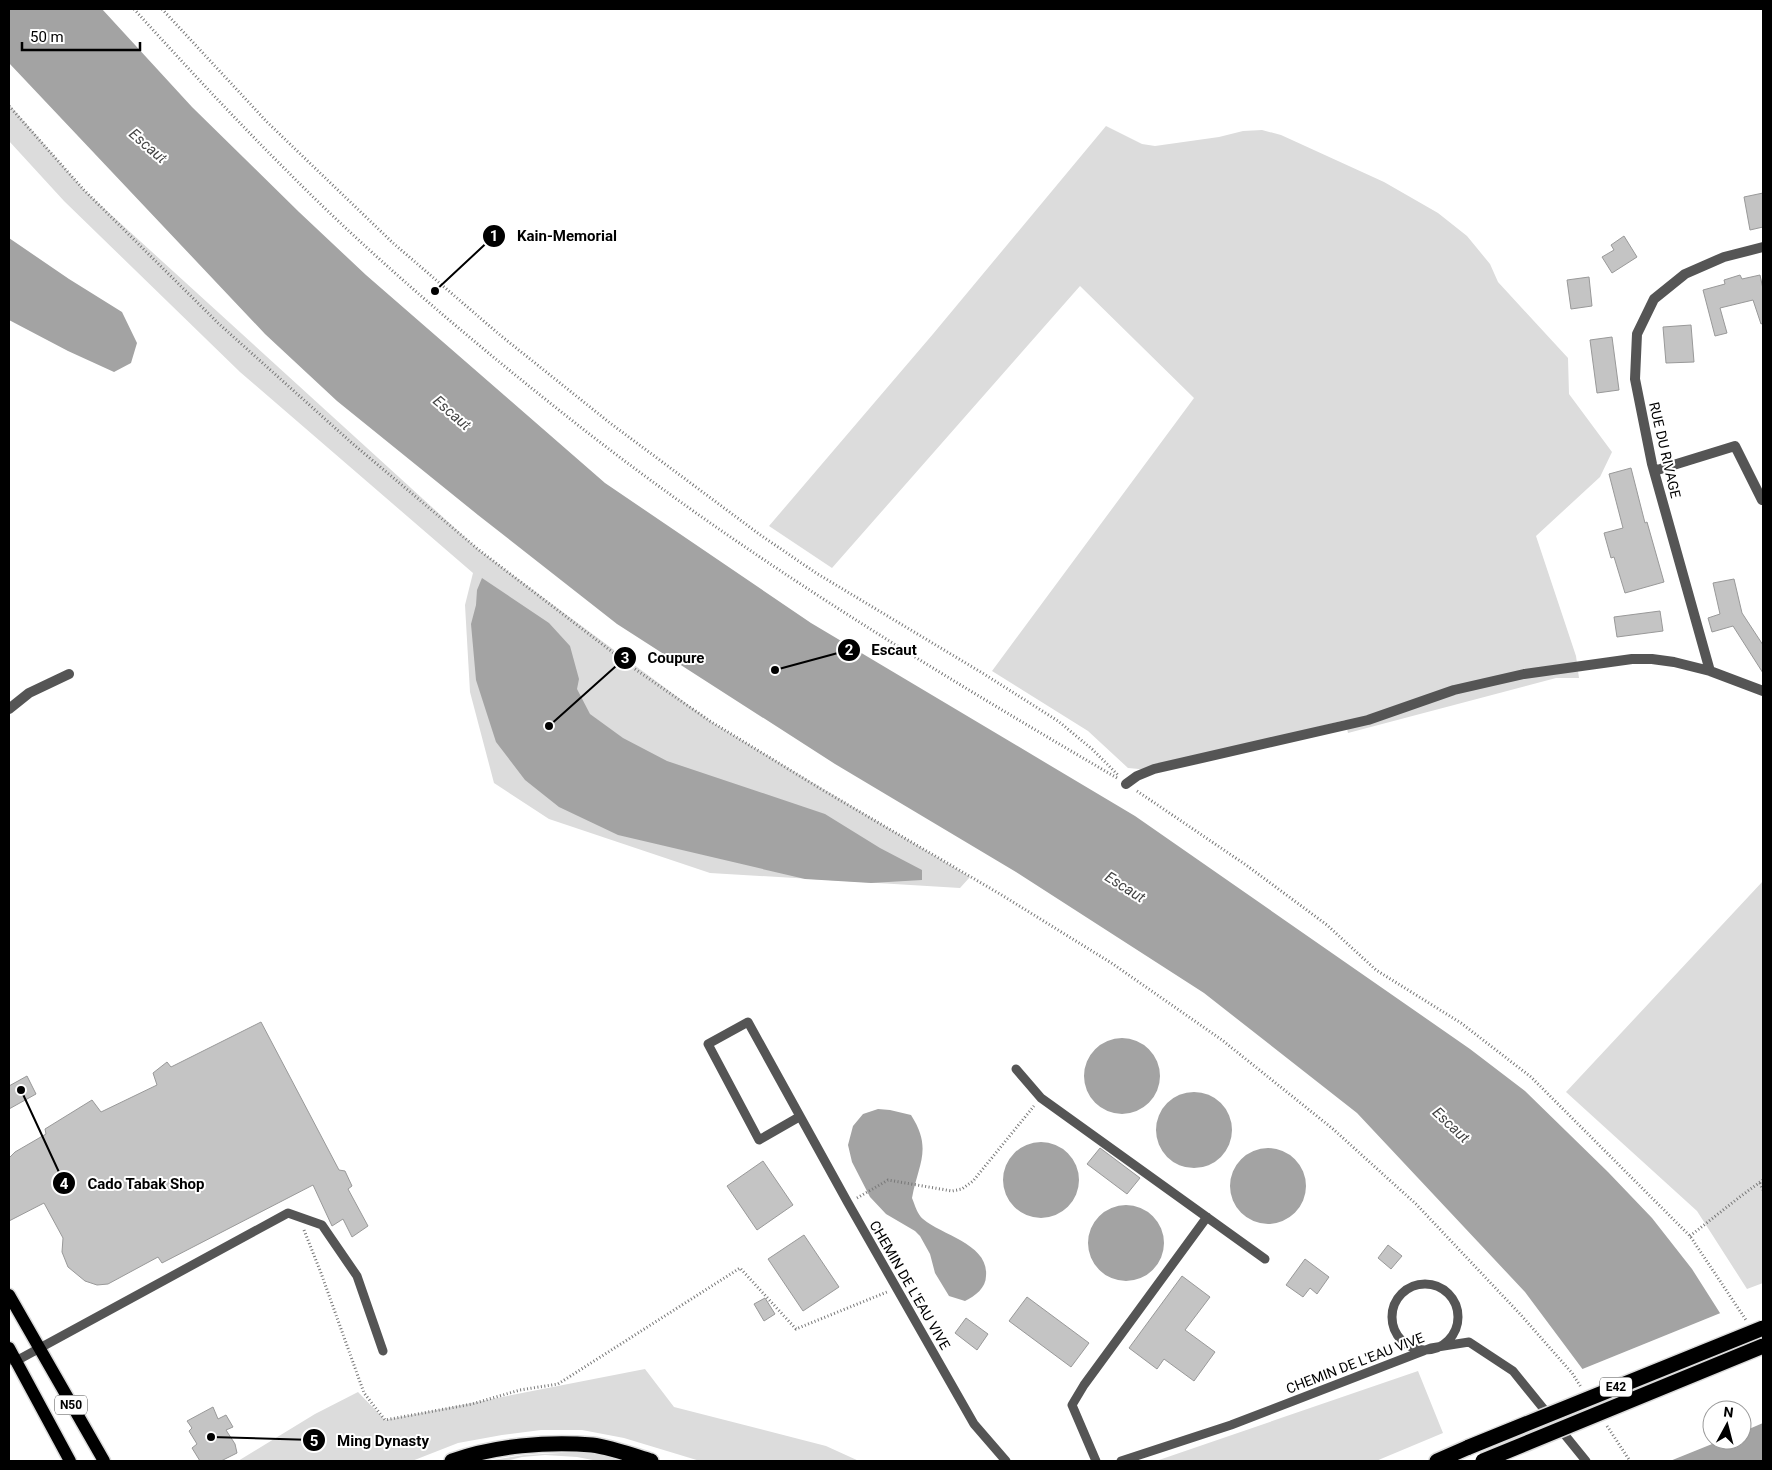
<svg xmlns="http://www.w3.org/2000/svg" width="1772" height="1470" viewBox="0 0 1772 1470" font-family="Roboto,sans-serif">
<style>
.green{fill:#dcdcdc}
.water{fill:#a3a3a3;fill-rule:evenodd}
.pier{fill:#fff}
.building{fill:#c4c4c4;stroke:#999}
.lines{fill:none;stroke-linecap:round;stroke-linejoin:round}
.primary-casing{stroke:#dbdbdb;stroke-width:15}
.motorway-casing{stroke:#dbdbdb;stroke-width:18}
.path{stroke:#777;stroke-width:3;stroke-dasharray:1 2.5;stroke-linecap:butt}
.service{stroke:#555;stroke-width:9}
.minor{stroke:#555;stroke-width:10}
.primary{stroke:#000;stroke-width:12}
.motorway{stroke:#000;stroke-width:15}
.motorway-bridge-casing{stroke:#dbdbdb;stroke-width:18;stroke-linecap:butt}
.motorway-bridge{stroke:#000;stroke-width:15}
.labels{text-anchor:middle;stroke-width:4;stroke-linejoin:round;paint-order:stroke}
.shield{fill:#fff;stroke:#4c4c4c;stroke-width:1}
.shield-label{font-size:12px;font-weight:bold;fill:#000}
.street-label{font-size:14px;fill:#000;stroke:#fff}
.water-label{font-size:15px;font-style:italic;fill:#444;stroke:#fff}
.leader{fill:none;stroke:#000;stroke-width:2}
.callout-dot{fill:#000;stroke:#fff;stroke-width:2}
.mark-label{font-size:15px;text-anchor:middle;font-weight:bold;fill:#fff}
.callout-label{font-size:15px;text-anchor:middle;font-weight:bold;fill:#000;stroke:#fff;stroke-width:4;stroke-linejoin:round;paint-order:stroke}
</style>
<rect width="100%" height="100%" fill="#fff"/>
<!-- green -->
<path class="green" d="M9,104L84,190L479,550L710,721L970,877L960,888L710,873L549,819L494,783L470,692L465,605L473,573L240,372L64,201L9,141Z
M1106,126L1142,144L1155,146L1219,137L1243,131L1262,130L1281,135L1384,182L1438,213L1467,236L1490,264L1498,282L1568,358L1569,394L1612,452L1600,477L1536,536L1576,656L1579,678H1556L1348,733L1345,720L1150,770L1128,768L1088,731L992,671L1194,398L1080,286L832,568L769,526L933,334Z
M1763,881V1283L1747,1289L1697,1211L1566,1092Z
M645,1369L674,1407L826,1446L859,1461H700L624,1438L582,1430H541L502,1435L458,1443L412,1461H238L315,1414L358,1392L385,1420Z
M1418,1371L1443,1433L1376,1461H1156Z
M579,1452L607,1456L624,1461H598L577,1457L545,1455L522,1457L506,1461H486L524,1455Z"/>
<!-- water -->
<path class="water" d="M9,9H102L192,107L299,212L366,275L605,483L811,623L1135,816L1470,1049L1525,1091L1608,1172L1652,1218L1692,1269L1713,1302L1763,1381V1461H1648L1619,1418L1525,1292L1357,1113L1204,993L1016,872L835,764L617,624L478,515L337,401L265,334L9,63ZM1712,1410H1742V1440H1712Z
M9,238L69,279L122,312L137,343L131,363L114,372L68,351L9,320Z
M482,578L549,623L570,646L579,679L577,689L590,714L623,738L667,761L825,814L880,848L922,870V880L871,883L805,879L618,835L559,807L525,780L496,742L476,680L471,624L476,605L477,590Z
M1084 1076a38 38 0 1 1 76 0a38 38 0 1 1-76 0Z
M1156 1130a38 38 0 1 1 76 0a38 38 0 1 1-76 0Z
M878,1109L890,1110L911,1115C933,1149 918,1164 912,1198C915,1205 917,1214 923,1219C943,1236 989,1244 986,1276C986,1288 975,1296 965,1301L949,1296L935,1273L930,1254L920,1236L915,1231L886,1214L870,1197L852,1162L848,1145L853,1126L863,1114Z
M1003 1180a38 38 0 1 1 76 0a38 38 0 1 1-76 0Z
M1230 1186a38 38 0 1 1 76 0a38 38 0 1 1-76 0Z
M1088 1243a38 38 0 1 1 76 0a38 38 0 1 1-76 0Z"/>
<!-- pier -->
<path class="pier" d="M1723,1312L1763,1376V1423L1742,1432V1410H1712V1440H1722L1670,1461H1645L1617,1419L1580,1370Z"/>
<!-- building -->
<path class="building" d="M1763,193V227L1750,230L1744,197Z
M1624,236L1637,257L1612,273L1602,257L1614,250L1611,245Z
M1740,275L1742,279L1760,275L1763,289V323L1761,324L1753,300L1720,308L1727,333L1715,336L1703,290L1725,284L1724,280Z
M1589,277L1592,306L1571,309L1567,280Z
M1691,325L1694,362L1666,363L1663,327Z
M1612,337L1619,390L1597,393L1590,340Z
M1631,468L1645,523L1647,522L1664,582L1625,593L1614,557L1611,558L1604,533L1623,528L1609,474Z
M1734,579L1742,613L1763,645V673L1733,626L1712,632L1708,618L1720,614L1713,583Z
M1660,611L1663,631L1617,637L1614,617Z
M261,1022L339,1170L345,1171L352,1186L348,1189L368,1226L352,1237L343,1219L332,1226L313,1185L162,1263L158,1257L108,1284L97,1285L85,1281L68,1267L62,1252L63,1238L44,1203L9,1221V1158L15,1152L46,1134L45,1129L92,1100L101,1112L157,1085L153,1073L167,1062L171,1067Z
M27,1076L36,1094L9,1109V1086Z
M1100,1148L1140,1178L1127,1194L1087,1164Z
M763,1161L793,1205L757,1230L727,1186Z
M804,1235L839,1287L803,1311L768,1259Z
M1388,1245L1402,1256L1391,1269L1378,1258Z
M1305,1259L1329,1277L1317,1294L1310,1288L1303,1297L1286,1285Z
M1182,1276L1210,1297L1185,1330L1215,1352L1194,1381L1164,1359L1157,1369L1129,1348Z
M1027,1297L1089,1343L1071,1367L1009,1321Z
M765,1298L775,1314L764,1321L754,1304Z
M966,1318L988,1334L977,1350L955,1333Z
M213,1407L218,1419L226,1415L233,1427L226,1430L235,1444L237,1453L221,1461H200L192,1448L197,1444L189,1431L192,1428L187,1421Z"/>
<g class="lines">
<!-- primary casing -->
<g class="primary-casing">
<path id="primary" d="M9,1295L104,1461
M9,1348L70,1461"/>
</g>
<!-- motorway casing -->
<g class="motorway-casing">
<path id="motorway" d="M452,1461C494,1446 548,1441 592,1445C609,1447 635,1456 651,1461
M1437,1461L1469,1447"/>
</g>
<!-- path -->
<path class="path" d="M134,9C183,63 233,117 285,169C375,260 474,343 574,422C744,556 931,669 1117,778
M162,9L267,122L393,243L500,335L610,423L759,534L816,573L984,674L1058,721L1092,749L1119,776
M9,106L84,190L218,323L353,444L479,550L632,667L710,721L821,789L1000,894L1113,964L1222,1040L1333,1129L1416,1204L1520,1314L1572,1373L1581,1387
M1137,791L1246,865L1327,925L1376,970L1461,1023L1531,1077L1690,1236L1746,1320
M1760,1183L1763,1190
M857,1198L888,1180L952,1191L962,1189L973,1181L1034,1106
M304,1230L321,1273L364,1393L385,1420L472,1404L520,1390L558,1384L740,1268L796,1329L887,1292
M1690,1236L1741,1196L1763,1180
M1607,1426L1630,1461"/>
<!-- service -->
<path class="service" d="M1016,1069L1041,1098L1265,1259
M799,1117L759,1140L708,1044L748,1022L848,1203L974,1424L1006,1461
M1392 1317a33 33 0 1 1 66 0a33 33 0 1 1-66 0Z
M11,1360L16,1361L288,1213L322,1225L357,1276L383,1351
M1096,1461L1072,1405L1084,1385L1207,1217
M1121,1461L1231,1425L1431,1348L1469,1342L1513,1371L1586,1461"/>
<!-- minor -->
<path class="minor" d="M1763,247L1724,257L1685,274L1654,299L1637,334L1635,379L1652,464L1710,671L1763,691
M1654,471L1735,446L1762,500L1763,499
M9,709L29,693L69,674
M1126,784L1137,776L1154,769L1368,720L1454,690L1524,674L1632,659H1652L1674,662L1710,671"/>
<!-- primary -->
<use href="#primary" class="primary"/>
<!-- motorway -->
<use href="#motorway" class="motorway"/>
<!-- motorway-bridge casing -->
<g class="motorway-bridge-casing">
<path id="motorway-bridge" d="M1469,1447L1763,1328
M1483,1461L1763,1346"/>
</g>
<!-- motorway-bridge -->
<use href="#motorway-bridge" class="motorway-bridge"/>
</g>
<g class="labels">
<!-- shield labels -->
<g class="shield">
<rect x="1600" y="1377.5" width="32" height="19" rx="4"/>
<rect x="55" y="1395.5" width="32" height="19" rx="4"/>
</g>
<g class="shield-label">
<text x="1616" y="1391">E42</text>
<text x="71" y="1409">N50</text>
</g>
<!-- street labels -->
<g class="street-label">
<text transform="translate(1665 450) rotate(77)" y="5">RUE DU RIVAGE</text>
<text transform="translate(910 1285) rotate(60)" y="5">CHEMIN DE L'EAU VIVE</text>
<text transform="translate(1355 1363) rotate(-21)" y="5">CHEMIN DE L'EAU VIVE</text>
</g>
<!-- water labels -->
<g class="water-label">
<text transform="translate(148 146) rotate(41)" y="5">Escaut</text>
<text transform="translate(452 413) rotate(41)" y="5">Escaut</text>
<text transform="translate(1125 887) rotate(32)" y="5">Escaut</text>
<text transform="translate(1451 1125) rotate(43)" y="5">Escaut</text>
</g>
</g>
<!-- callouts -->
<path class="leader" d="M435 291L494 236M775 670L849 650M549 726L625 658M21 1090L64 1183M211 1437L314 1440"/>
<g class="callout-dot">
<circle cx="435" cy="291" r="5"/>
<circle cx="775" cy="670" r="5"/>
<circle cx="549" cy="726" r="5"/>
<circle cx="21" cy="1090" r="5"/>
<circle cx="211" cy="1437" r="5"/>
<circle cx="494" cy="236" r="12"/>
<circle cx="849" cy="650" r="12"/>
<circle cx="625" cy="658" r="12"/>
<circle cx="64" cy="1183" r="12"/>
<circle cx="314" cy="1440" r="12"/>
</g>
<g class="mark-label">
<text x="494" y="241">1</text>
<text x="849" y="655">2</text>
<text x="625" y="663">3</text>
<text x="64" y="1189">4</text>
<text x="314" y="1446">5</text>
</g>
<g class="callout-label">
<text x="567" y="241">Kain-Memorial</text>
<text x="894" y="655">Escaut</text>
<text x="676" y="663">Coupure</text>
<text x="146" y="1189">Cado Tabak Shop</text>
<text x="383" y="1446">Ming Dynasty</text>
</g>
<!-- border -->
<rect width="1772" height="1470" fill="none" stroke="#000000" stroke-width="20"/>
<!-- north arrow -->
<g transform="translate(1727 1425) rotate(7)"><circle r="24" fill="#ffffff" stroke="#999999"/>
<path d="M0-4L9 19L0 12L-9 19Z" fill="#000000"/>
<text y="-8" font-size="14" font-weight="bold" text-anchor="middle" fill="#000000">N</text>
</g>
<!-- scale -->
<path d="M22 42v8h118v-8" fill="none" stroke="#000000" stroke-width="2.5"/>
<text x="30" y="42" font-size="15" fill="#000000" stroke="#ffffff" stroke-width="4" paint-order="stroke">50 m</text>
</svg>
